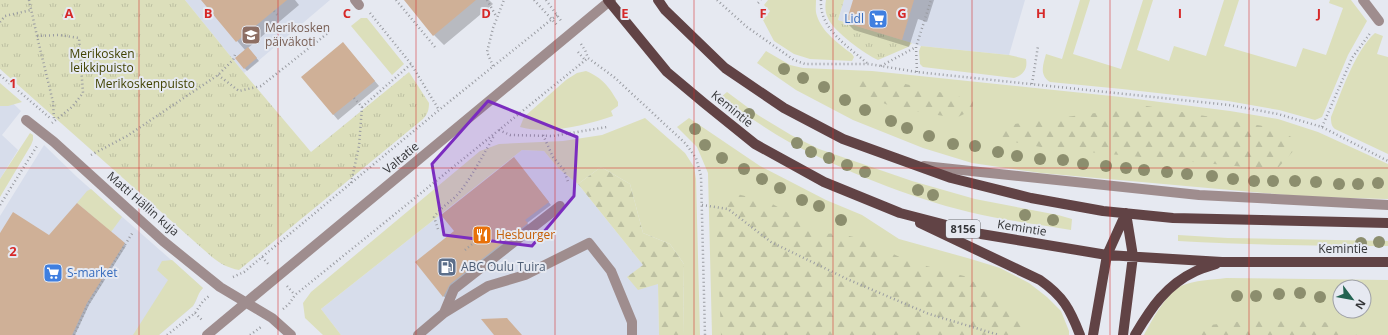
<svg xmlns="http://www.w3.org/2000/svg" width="1388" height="335" viewBox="0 0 1388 335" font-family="'Open Sans',sans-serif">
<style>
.built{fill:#d7ddeb}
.grass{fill:#dcdfbb;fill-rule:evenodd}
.forest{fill:url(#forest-firs)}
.park{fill:url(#park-tufts)}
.shadow{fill:#0003}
.building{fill:#cfb097}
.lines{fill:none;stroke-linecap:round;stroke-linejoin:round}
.path{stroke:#999ba1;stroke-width:2.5;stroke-dasharray:1 3;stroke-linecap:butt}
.minor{stroke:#9f8d8e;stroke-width:10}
.major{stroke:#614345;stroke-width:10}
.tree{fill:#8c8e6e}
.marked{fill:#7b2cbf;fill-opacity:0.2;stroke:#7b2cbf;stroke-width:3;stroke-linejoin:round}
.grid{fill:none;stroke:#d62828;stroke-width:1;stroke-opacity:0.55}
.labels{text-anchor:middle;stroke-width:4;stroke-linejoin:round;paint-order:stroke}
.shield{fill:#e6e9f1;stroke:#6a6c70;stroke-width:1}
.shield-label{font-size:11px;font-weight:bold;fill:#353639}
.shop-label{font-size:12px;fill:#366cbe;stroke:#e6e9f1;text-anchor:end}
.education-label{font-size:12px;fill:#785e54;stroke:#e6e9f1;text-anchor:start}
.park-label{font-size:12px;fill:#424303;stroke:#e6e9f1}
.street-label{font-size:12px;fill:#353639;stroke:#e6e9f1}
.food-label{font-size:12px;fill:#c56008;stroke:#e6e9f1;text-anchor:start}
.service-label{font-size:12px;fill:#4e5e75;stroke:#e6e9f1;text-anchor:start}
.grid-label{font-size:13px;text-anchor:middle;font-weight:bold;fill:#d62828;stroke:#e6e9f1;stroke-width:4;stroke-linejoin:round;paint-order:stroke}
</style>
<defs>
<pattern id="forest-firs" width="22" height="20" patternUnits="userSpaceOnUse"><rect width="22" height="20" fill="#dcdfbb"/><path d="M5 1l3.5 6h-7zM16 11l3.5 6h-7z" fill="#bdc0a2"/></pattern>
<pattern id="park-tufts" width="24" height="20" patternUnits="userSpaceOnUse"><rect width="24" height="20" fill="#dcdfbb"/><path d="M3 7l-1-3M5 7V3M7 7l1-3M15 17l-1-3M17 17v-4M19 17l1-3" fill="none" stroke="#bdc0a2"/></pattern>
</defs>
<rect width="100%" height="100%" fill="#e6e9f1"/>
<!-- built -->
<path class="built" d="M185,0H330L244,73Z
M844,0H1025L1009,55L921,46L838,20Z
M0,91L21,111L2,135L18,150L0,179Z
M44,145L77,177L203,288L198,293L196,301L193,306L159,335H0V216Z
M522,150L544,151L559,169L578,184L643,265L627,278L658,284L659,335H341L321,309Z"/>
<!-- grass -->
<path class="grass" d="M768,0H816C816,5 815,11 817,16C822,32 839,44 852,54L854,57L852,61L810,59L794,54L774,41L763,20L770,11L764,5Z
M1080,0H1090L1073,54L1121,69L1143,0H1153L1137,50L1169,61L1174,46L1206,56L1224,0H1239L1224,46L1296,67L1303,48L1326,55L1343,8L1329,3L1330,0H1351L1367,21L1348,55L1322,117L1315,120L1279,110L1228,101L1122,89L1050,82C1039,75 1043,65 1046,54L1062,59Z
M361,18H367L404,64L392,75L351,26Z
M1375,33L1383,36L1377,54L1388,57V154L1335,129C1331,126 1331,121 1331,117C1342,91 1355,51 1375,33Z
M921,46L1009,55L1026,59C1028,69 1023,75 1014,78L923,67L920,64L919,51Z
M766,51L790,65L803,68L872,71L1121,97L1230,111L1278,119L1318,132L1388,164V199L1309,197L1041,173L972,163L923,148L853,120L796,90L757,63Z
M586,71C603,78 609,87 618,102V106L611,111L613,116C587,125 547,135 520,127L524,117L566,80L577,73Z
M0,83L22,102L8,106H0Z
M727,92L758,115L791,135L819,149L912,181L975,199L1058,215L1072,219L1071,230C1037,224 1002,220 969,212C908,197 844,171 789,142C765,129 743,112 721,97Z
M645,118L685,153L694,167L696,179L700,335H683L684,264L670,244L643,233L630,184L601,167L578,184L559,169L544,151L522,150L321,309L341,335H323L305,318L303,303L311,292L480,151L499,144L563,141L602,135Z
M689,118L760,166L826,200L862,215L899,239L971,259L1000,268L1029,283L1047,297L1061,311L1069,331V335H712L708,173L697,147L677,127Z
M30,133L33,135V140L31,145L0,197V179Z
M91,189L122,217L111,232L77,203L87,191Z
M1178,235L1228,238L1388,241V246C1318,246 1248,245 1178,241Z
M172,260L203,288C198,293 197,300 193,306L159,335H133L168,280L157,270L162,261Z
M1226,278L1388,280V335H1144C1151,322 1167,292 1181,286C1195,280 1212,280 1226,278ZM1340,287H1364V311H1340Z"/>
<!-- forest -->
<path class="forest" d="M880,78L973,100V106L970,111L956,118L895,108L848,88V82Z
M1147,106L1275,128L1295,139L1296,148L1276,170L1046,148L998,139L995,133L1000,126Z
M601,167L630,184L643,233L670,244L684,264L683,335H659L658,284L638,290L627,277L643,265L578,184Z
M737,194L769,202L797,218L812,235L837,233L862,239L908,261L964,276L999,297L1023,326L1024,335H721L716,213L719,207Z
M1289,318L1331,323L1357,335H1193L1202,326L1234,322Z"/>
<!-- park -->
<path class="park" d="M0,0H185L244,73L311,152L409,72L429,103C429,109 428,114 423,119L239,270C228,268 221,264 212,257L0,69Z
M826,0H844L838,20L912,43L908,47L878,60C866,55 832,30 828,18C825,13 825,6 826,0Z"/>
<!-- shadow -->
<path class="shadow" d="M202,0H295L299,5L248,48L259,61L247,71L236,58L245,50Z
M405,0H489L493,4L444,45L434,35Z
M854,0H934L927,22L918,19L909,47L854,30L847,23Z
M348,49L379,86L338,120L302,77Z
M516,161L551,205L527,223L529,226L446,298L443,296L455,232Z
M0,235L49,236L124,244L126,246L89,305L75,335H0Z"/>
<!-- building -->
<path class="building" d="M201,0H287L236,42Z
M404,0H476L433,36Z
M853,0H914L902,40L846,23Z
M343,42L375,81L333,115L301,77Z
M248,47L257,58L244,69L235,58Z
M514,157L549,202L525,220L528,223L450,284L443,297L415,262L454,231L441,215Z
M77,203L125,243L87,303L72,335H0V233L13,212L49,235Z
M507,318L522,335H494L481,319Z"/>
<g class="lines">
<!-- path -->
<path class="path" d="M29,0L37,36L53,102L54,120
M396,0L435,47
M487,0L496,16
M534,0L558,26
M546,0L562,22
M717,0L747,27L794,60L805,64H869L917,72L1229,105L1278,114L1322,127L1388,161
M821,0C819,29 849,47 868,64
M758,3L761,0
M274,11L279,17
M370,13L411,64L439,110
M0,22L5,16L31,10
M256,26L261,32
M37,36L59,35L79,38L83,93L72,107L52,123
M581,44L585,50L588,58L614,77L686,144L696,158L701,176L705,335
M578,52L585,60
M493,66L487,52L493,28L504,0
M881,66L916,47
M917,72L916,47L931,0
M0,75L50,118
M218,75L239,91L261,86L328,33
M1032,84L1038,46
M354,98L362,107L411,64
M1322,127L1352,58L1371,32
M499,130L510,135L553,136L607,127
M543,135L553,157L564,170L568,182
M91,155L127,136L218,75L233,60L236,52
M351,183L359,146L362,107
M0,205L37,146
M702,205L728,209L771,242L847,279L929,314L999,335
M438,229L434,217C441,207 451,202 459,193C473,175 483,155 494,136
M465,250L477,240
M262,257L270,266
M233,277L244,272L262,257L439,110L557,15
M287,286L295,295
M283,309L289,304L295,295L588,58
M195,313L202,320
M74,335L88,304L133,232
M167,335L195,313L203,301L209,296
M250,335L261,327"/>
<!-- minor -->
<path class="minor" d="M355,0L359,5
M1363,0L1379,21
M26,120L54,142L163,241L220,287L272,318L291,335
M924,166L1199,195L1388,205
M444,313L454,289L560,206
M207,335L611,0
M418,335L444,313L488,286L525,275L589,243L611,271L632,322V335"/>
<!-- major -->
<path class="major" d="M608,0L667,72L704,103L755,144L824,182L900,213L981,234L1107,255L1222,262H1388
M658,0L665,10L725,68L784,108L843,139L951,178L1031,198L1103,211L1173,218L1388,223
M920,223L1040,280C1063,296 1070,309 1080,335
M1093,335L1107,255L1126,213
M1123,335L1133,256L1126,213
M1135,335C1151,308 1166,285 1196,271C1202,268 1210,266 1216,264"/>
</g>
<!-- trees -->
<g class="tree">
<circle cx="784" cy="69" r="6"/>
<circle cx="803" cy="78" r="6"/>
<circle cx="824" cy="87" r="6"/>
<circle cx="845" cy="100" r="6"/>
<circle cx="865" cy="110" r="6"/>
<circle cx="749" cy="114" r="6"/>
<circle cx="891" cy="121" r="6"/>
<circle cx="907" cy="128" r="6"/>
<circle cx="695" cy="129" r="6"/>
<circle cx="929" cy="136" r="6"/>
<circle cx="797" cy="143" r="6"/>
<circle cx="953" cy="144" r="6"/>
<circle cx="705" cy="145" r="6"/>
<circle cx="975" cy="146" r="6"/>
<circle cx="811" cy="152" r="6"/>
<circle cx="998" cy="152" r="6"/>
<circle cx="1017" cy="156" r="6"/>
<circle cx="722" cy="158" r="6"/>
<circle cx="829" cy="158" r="6"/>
<circle cx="1040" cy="159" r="6"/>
<circle cx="1063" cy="160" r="6"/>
<circle cx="1083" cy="164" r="6"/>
<circle cx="847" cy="165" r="6"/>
<circle cx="1106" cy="166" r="6"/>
<circle cx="1126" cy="168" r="6"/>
<circle cx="744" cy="169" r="6"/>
<circle cx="1144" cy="170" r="6"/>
<circle cx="865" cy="172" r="6"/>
<circle cx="1167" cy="172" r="6"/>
<circle cx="1187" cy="174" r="6"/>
<circle cx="1212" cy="176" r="6"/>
<circle cx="762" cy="179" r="6"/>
<circle cx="1233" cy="179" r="6"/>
<circle cx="1254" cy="181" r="6"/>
<circle cx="1273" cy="181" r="6"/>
<circle cx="1295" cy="181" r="6"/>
<circle cx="1316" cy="182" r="6"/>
<circle cx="1378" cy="183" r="6"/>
<circle cx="1339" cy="184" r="6"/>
<circle cx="1358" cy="184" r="6"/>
<circle cx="780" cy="188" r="6"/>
<circle cx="918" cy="190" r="6"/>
<circle cx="933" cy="195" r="6"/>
<circle cx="802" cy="200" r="6"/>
<circle cx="819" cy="206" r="6"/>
<circle cx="1025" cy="215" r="6"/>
<circle cx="841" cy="220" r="6"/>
<circle cx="1053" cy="220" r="6"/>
<circle cx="1379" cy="242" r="6"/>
<circle cx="1361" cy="243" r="6"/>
<circle cx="1300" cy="293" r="6"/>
<circle cx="1279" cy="294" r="6"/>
<circle cx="1237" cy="296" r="6"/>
<circle cx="1256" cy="296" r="6"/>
<circle cx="1320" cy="297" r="6"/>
</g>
<!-- marked area -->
<path class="marked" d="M488,101L577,137L574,196L532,246L444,235L432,164Z"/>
<!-- grid -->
<path class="grid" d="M139,0V335M278,0V335M416,0V335M555,0V335M694,0V335M833,0V335M972,0V335M1110,0V335M1249,0V335M0,168H1388"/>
<!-- icons -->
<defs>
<g id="supermarket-square" transform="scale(1)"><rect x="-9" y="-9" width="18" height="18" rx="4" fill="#3f7fe0" stroke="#e6e9f1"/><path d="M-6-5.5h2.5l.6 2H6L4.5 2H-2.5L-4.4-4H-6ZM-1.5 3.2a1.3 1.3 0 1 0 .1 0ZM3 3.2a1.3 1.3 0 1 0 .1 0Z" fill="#fff"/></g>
<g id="school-square" transform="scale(1)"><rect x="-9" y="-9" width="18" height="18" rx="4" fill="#8d6e63" stroke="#e6e9f1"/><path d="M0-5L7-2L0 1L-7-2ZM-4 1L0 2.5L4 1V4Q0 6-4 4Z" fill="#fff"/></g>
<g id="restaurant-square" transform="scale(1)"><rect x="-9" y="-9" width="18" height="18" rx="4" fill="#e8710a" stroke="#e6e9f1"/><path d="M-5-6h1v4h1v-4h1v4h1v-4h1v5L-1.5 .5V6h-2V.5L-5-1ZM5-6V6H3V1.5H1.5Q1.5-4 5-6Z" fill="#fff"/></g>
<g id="fuel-square" transform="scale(1)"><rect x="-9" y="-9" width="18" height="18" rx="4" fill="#5c6f8a" stroke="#e6e9f1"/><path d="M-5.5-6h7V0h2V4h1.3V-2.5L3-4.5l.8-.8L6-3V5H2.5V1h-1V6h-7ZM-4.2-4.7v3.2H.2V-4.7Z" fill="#fff"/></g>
</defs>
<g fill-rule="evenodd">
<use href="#supermarket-square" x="878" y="19"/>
<use href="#school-square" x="251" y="35"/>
<use href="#restaurant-square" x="482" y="235"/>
<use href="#fuel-square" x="447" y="267"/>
<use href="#supermarket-square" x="53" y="273"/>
</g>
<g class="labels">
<!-- shield labels -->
<rect class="shield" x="946" y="220" width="34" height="18" rx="3"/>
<g class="shield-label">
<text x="963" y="233">8156</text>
</g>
<!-- shop labels -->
<g class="shop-label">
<text x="864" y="23">Lidl</text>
<text x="67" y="277" text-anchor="start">S-market</text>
</g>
<!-- education labels -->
<g class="education-label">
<text x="265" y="32">Merikosken<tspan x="265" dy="14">päiväkoti</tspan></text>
</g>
<!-- park labels -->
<g class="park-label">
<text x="102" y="58">Merikosken<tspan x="102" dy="14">leikkipuisto</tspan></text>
<text x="145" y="88">Merikoskenpuisto</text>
</g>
<!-- street labels -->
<g class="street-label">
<text transform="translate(732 109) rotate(39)" y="4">Kemintie</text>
<text transform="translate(401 158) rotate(-40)" y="4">Valtatie</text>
<text transform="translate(143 204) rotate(41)" y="4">Matti Hällin kuja</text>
<text transform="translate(1022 228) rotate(9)" y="4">Kemintie</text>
<text x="1343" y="253">Kemintie</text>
</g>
<!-- food labels -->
<g class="food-label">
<text x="496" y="239">Hesburger</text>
</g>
<!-- service labels -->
<g class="service-label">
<text x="461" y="271">ABC Oulu Tuira</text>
</g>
</g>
<g class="grid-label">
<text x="69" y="18">A</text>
<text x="208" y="18">B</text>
<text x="347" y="18">C</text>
<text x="486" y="18">D</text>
<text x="625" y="18">E</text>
<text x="763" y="18">F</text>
<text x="902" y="18">G</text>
<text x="1041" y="18">H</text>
<text x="1180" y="18">I</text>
<text x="1319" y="18">J</text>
<text x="13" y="88">1</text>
<text x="13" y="256">2</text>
</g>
<!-- north arrow -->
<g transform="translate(1352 299) rotate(122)"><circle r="19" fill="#e6e9f1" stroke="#9fa1a7"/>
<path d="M0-3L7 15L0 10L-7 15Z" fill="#226351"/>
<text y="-6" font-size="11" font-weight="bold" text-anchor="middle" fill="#353639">N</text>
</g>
</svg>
